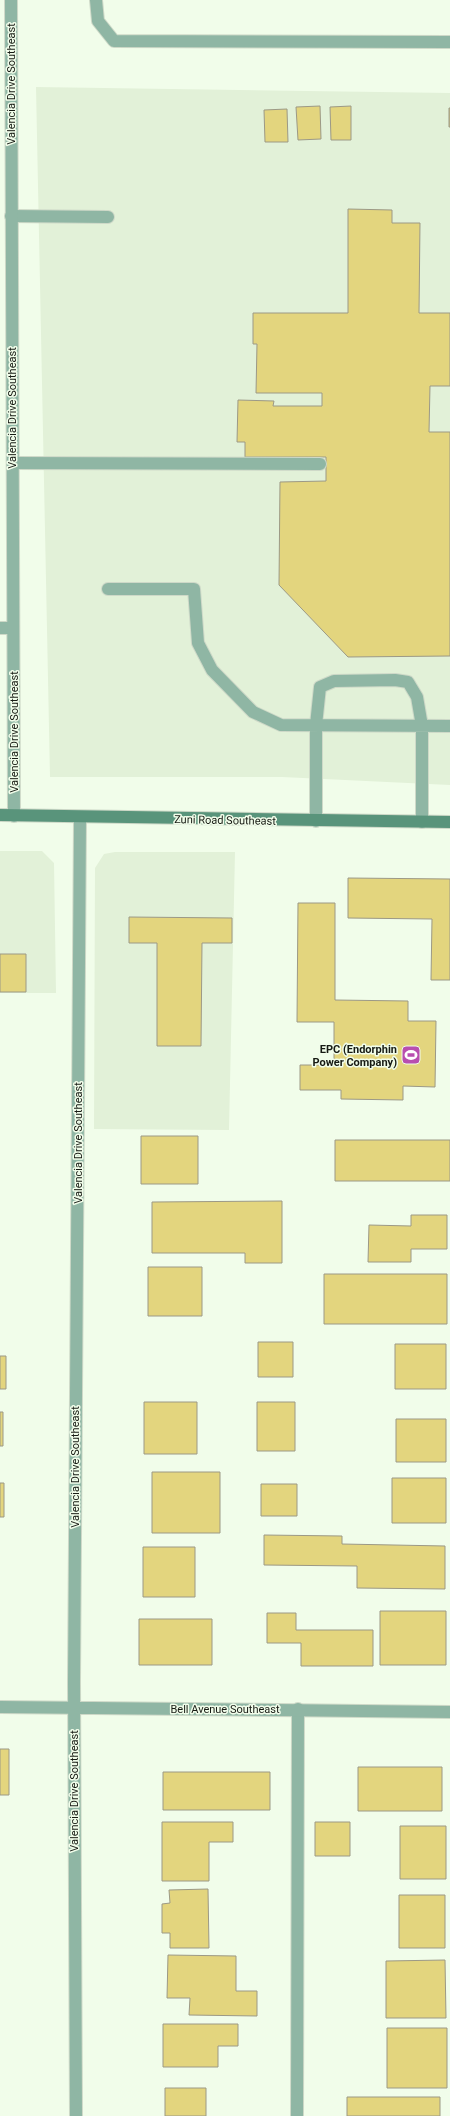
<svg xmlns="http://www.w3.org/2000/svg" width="450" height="2116" viewBox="0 0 450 2116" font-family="Roboto,sans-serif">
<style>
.built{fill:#e2f1d8}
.building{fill:#e3d57e;stroke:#9c9986}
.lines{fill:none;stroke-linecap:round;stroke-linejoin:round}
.lane-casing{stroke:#ced9c8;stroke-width:14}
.street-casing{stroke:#ced9c8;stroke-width:14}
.secondary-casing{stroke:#ced9c8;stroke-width:14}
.lane{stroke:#8fb6a4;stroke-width:12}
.street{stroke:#8fb6a4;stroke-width:12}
.secondary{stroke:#59947b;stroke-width:12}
.labels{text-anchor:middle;stroke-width:3;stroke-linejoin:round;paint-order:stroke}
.street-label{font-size:11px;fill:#161a13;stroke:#f1fdea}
.poi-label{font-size:11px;font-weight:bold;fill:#161a13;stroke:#f1fdea;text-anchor:end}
</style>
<rect width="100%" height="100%" fill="#f1fdea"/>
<!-- built -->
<path class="built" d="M36,87L450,93V785L282,777H50Z
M0,851H42L54,863L56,993H0Z
M115,852H235L229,1130L94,1129L95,868L104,854Z"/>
<!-- building -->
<path class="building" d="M320,106L321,139L298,140L296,107Z
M351,106V140H331L330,107Z
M449,108H450V127H449Z
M287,109L288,142H265L264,110Z
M348,209L392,210V223H420L419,313H450V386H430L429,432H450V656L348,657L279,585L280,482L326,481V457H245V442H237L238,400L274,401L273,406H322V393H256L257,344H253V313H348Z
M348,878L450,879V980H431L432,919L348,918Z
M298,903H335V1000L408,1001V1021H436L435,1087L403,1086V1100L341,1099V1090H300V1065H334V1022H297Z
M129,917L232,918V943H202L201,1046H157V943H129Z
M0,954H26V992H0Z
M141,1136H198V1184H141Z
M335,1140H450V1181H335Z
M282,1201V1263H245V1253H152V1202Z
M411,1215H447V1249H411V1262H368L369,1225L411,1226Z
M148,1267H202V1316H148Z
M324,1274H447V1324H324Z
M258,1342H293V1377H258Z
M395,1344H446V1389H395Z
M0,1356H6V1389H0Z
M144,1402H197V1454H144Z
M257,1402H295V1451H257Z
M0,1412H3V1446H0Z
M396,1419H446V1462H396Z
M152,1472H220V1533H152Z
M392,1478H446V1523H392Z
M0,1483H4V1517H0Z
M261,1484H297V1516H261Z
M264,1535L342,1536V1544L445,1546V1589L357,1588V1566L264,1565Z
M143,1547H195V1597H143Z
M380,1611H446V1665H380Z
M267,1613H296V1630H373V1666H301V1643H267Z
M139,1619H212V1665H139Z
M0,1749H9V1795H0Z
M358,1767H442V1811H358Z
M163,1772H270V1810H163Z
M162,1822H233V1842H209V1881H162Z
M315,1822H350V1856H315Z
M400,1826H446V1879H400Z
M208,1889L209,1948H170V1933H162V1904L170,1903L169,1890Z
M399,1895H445V1948H399Z
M168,1955L236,1956V1991H257V2016L189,2015L190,1998H167Z
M445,1960L446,2018H386V1961Z
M163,2024H238V2046H218V2067H163Z
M387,2028H447V2088H387Z
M165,2088H206V2116H165Z
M347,2097H440V2116H347Z"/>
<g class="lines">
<!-- lane casing -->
<g class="lane-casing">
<path id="lane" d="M96,0L98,21L114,41L450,42
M11,216L108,217
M13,463L320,464
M108,589H194L198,643L212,670L253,712L281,725L450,726
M0,628H13
M316,821V725L320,687L334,681L395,680L408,682L417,697L422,726V822
M297,2116L298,1709"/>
</g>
<!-- street casing -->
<g class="street-casing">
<path id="street" d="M11,0L14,816
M0,1707L450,1712
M76,2116L74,1682L80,818"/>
</g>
<!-- secondary casing -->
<g class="secondary-casing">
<path id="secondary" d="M0,815L450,822"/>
</g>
<!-- lane -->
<use href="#lane" class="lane"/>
<!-- street -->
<use href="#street" class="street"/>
<!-- secondary -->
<use href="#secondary" class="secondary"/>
</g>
<!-- icons -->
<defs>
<g id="stadium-square" transform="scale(1)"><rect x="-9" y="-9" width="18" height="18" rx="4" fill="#b84eb0" stroke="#f1fdea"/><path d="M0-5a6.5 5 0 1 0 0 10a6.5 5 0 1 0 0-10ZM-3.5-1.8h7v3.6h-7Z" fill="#fff"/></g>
</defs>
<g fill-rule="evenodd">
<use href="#stadium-square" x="411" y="1055"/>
</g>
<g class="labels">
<!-- street labels -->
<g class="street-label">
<text transform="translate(11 84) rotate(-90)" y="4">Valencia Drive Southeast</text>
<text transform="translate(12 408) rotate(-90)" y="4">Valencia Drive Southeast</text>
<text transform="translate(14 732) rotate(-90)" y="4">Valencia Drive Southeast</text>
<text transform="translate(225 820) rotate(1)" y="4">Zuni Road Southeast</text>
<text transform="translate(78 1143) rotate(-90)" y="4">Valencia Drive Southeast</text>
<text transform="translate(75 1467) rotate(-90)" y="4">Valencia Drive Southeast</text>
<text x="225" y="1713">Bell Avenue Southeast</text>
<text transform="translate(74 1791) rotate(-90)" y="4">Valencia Drive Southeast</text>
</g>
<!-- poi labels -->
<g class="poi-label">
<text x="397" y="1053">EPC (Endorphin<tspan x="397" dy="13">Power Company)</tspan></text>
</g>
</g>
</svg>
